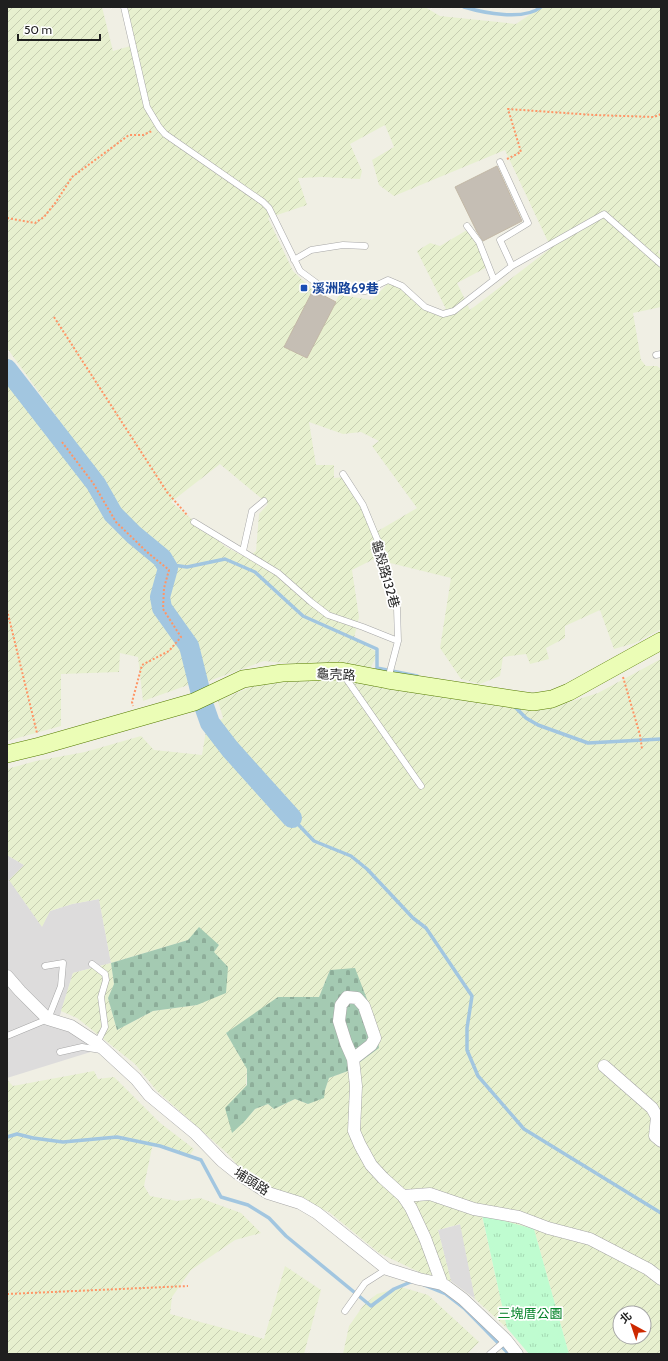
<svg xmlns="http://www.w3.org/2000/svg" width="668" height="1361" viewBox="0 0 668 1361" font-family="Cabin,'Noto Sans TC',sans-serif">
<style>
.residential{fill:#dddcdc}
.farmland{fill:url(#farmland-furrows);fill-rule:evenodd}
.cemetery{fill:url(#cemetery-stones)}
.park{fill:url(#park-tufts)}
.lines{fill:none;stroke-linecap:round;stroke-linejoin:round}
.stream{stroke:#a2c6e0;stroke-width:3.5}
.river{stroke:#a2c6e0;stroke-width:20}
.building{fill:#c5beb4;stroke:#c3b8a6}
.lane-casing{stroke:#a6a6a6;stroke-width:7}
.street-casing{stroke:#a6a6a6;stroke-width:13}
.secondary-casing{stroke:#557b00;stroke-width:18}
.path{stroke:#ff9566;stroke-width:2;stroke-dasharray:2 2;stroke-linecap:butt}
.lane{stroke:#fff;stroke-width:6}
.street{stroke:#fff;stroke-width:12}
.secondary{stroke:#ebfdb6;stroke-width:17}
.transit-dot{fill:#1a4fb4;stroke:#fff;stroke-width:1.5}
.labels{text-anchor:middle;stroke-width:3.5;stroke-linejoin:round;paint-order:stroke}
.transit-label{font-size:13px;font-weight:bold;fill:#164399;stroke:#fff;text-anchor:start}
.street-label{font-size:13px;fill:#1f1f1f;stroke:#fff}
.park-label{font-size:13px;fill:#058429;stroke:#fff}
</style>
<defs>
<pattern id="farmland-furrows" width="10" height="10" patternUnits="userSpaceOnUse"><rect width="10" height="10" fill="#e7f0cf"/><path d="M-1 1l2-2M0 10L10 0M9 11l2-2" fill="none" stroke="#c6cdb1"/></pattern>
<pattern id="cemetery-stones" width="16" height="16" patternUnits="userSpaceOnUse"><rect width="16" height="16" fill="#a4cab2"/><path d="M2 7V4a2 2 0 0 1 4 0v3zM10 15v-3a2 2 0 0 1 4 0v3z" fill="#8dad99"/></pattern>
<pattern id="park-tufts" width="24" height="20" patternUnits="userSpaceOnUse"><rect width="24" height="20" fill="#bffcd0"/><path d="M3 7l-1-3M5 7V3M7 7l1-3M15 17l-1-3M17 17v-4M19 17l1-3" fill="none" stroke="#a4d8b2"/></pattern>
</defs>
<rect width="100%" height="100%" fill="#f0efe4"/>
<!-- residential -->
<path class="residential" d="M7,855L24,865L42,926L50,911L72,904L99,899L111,963L73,973L57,1025L81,1031L97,1050L7,1078Z
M461,1224L475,1299L451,1281L438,1230Z"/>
<!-- farmland -->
<path class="farmland" d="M7,7H102L113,51L134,45L125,7H425L440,16L516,24L541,7H661V248L658,252L661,255V307L633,313L641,360L646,366H657L661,369V629L635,643L614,649L600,610L565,626V638L546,648L549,659L530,664L526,654L503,657L500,676L480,684L461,679L440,648L451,578L374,559L352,570L359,617L354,638L378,653L369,671L264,661L203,683L198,649L163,603L176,562L117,514L90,463L7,348ZM385,125L394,147L372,160L379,185L394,196L505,150L551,248L470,310L457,283L491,265L467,230L440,246L430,243L417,251L446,309L433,313L403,284L390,281L372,300L339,295L307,358L284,347L313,290L293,271L268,218L307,205L298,178L322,177L360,179L362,171L350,144ZM309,422L343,434L361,432L379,441L372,446L417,508L378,531L358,492L345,477L334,478V465H316ZM220,464L268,504L259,514L256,551L247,558L226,547L171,502Z
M7,375L86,486L112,527L158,566L152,604L185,651L191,684L143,701L138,657L120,653L119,672L61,674V726L7,741Z
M661,659V1289H660L661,1293V1354H569L534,1229L482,1216L507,1328L475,1299L460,1224L438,1230L451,1281L436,1280L379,1253L329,1212L291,1198L261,1184L240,1168L228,1154L157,1091L135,1064L77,1018L61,1011L73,973L111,963L99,899L72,904L50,911L42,927L9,880L24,865L7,855V769L36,761L85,752L141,736L154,750L202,755L206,731L223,718L218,701L253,686L293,679L335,678L517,706L551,708L598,693ZM188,940L219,945L214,952L197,1005L153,1011L117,1030L108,998L114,984L111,963ZM330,970L348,1071L329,1078L325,1090L308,1104L295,1099L274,1109L268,1104L255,1109L244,1122L247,1068L226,1033L305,998L319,997ZM620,1313H644V1337H620Z
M94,1071L98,1079L114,1077L159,1122L194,1149L189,1156L153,1143L144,1186L150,1196L177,1201L200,1198L241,1213L261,1233L235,1240L191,1270L172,1297L170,1314L264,1339L285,1266L321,1290L304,1354H7V1080L13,1086Z
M401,1287L428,1295L479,1342L467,1354H343L349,1326L363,1306L377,1294Z"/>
<!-- cemetery -->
<path class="cemetery" d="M199,927L219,945L214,952L228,967L226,993L197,1005L153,1011L117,1030L108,998L114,984L111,963L188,940Z
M355,968L375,1020L379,1048L348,1071L329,1078L325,1090L324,1098L308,1104L295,1099L274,1109L268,1104L255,1109L244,1122L232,1133L225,1108L247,1085V1069L226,1033L278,997H319L330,970Z"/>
<!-- park -->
<path class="park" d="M482,1215L534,1229L569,1354H529L507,1328Z"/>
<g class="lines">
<!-- stream -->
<path class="stream" d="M464,7C484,13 524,21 541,7
M165,564L187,567L225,559L255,572L303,616L377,649V668L417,676
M513,705L526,718L538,725L588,743L661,739
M292,818L314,841L351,856L367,869L413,918L426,928L472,996L467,1028V1050L478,1076L524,1129L661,1213
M7,1137L17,1134L33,1138L63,1142L117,1137L160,1146L201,1160L221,1197L248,1205L269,1218L286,1236L371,1306L394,1289L413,1281
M424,1285L446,1294L464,1308L509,1354"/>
<!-- river -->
<path class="river" d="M7,369L96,484L113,514L134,535L162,558L168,568L160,597L162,608L189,646L204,706L210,723L230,749L292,818"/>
</g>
<!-- building -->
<path class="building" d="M497,166L522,221L483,241L477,232L455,187Z
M313,290L336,302L307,358L284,347Z"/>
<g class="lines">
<!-- lane casing -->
<g class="lane-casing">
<path id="lane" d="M124,7L147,107L159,127L165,134L263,202L269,208L300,271L319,285L338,289L365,291L388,280L402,286L425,307L443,314L454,311L512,266L604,214L661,264
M500,162L528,223L500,240L512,266
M467,226L479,242L494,280
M294,260L311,250L343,245L365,246
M656,355L661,354
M343,474L363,505L380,546L397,608L398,641L388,679
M194,522L278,573L311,602L328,615L363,627L398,641
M243,551L252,511L264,501
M343,674L421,786
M92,964L105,974L106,980L101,997L105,1027L97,1043
M7,1036L48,1019L61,986L63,963L45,966
M60,1052L82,1047L101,1050
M345,1311L365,1283L387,1269
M490,1354L506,1340"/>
</g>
<!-- street casing -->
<g class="street-casing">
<path id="street" d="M7,976L20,991L48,1019L71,1026L97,1043L136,1079L149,1095L195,1133L222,1161L237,1173L268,1193L300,1203L317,1213L387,1269L419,1279L442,1284L447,1287L463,1299L506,1340L517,1354
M353,1059L371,1045L375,1038L364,1006L357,998L347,997L341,1005L339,1021L346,1043L353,1059L356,1086L354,1131L360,1145L371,1165L383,1178L403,1196L411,1208L425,1238L442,1284
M604,1066L652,1108L657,1117L655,1136L661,1141
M403,1196L430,1194L474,1209L519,1217L548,1228L590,1239L648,1269L661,1279"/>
</g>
<!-- secondary casing -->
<g class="secondary-casing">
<path id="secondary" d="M7,754L40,746L194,702L243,679L282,673L341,671L388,680L512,699L533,702L552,699L569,692L661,641"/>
</g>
<!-- path -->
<path class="path" d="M507,159L521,152L508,109L594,115L654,117L661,114
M7,218L35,223L44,217L56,202L72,177L129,135H143L152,131
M54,317L167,492L188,516
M62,442L93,483L116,522L147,552L169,570L164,588L163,609L181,637L169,651L142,665L132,702L133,706
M7,610L37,733
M623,677L640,735L642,749
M7,1294L188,1286"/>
<!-- lane -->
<use href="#lane" class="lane"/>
<!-- street -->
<use href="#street" class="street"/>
<!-- secondary -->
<use href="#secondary" class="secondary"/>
</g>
<!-- markers -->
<rect class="transit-dot" x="300" y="284" width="8" height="8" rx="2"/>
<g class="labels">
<!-- transit labels -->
<g class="transit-label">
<text x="312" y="293">溪洲路69巷</text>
</g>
<!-- street labels -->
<g class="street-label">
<text transform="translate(386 574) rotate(74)" y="5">龜殼路132巷</text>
<text transform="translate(336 674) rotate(3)" y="5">龜壳路</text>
<text transform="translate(252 1181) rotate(32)" y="5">埔頭路</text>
</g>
<!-- park labels -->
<g class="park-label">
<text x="530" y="1318">三塊厝公園</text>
</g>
</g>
<!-- border -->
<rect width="668" height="1361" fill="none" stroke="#1f1f1f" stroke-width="16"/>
<!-- north arrow -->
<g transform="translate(632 1325) rotate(320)"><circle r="19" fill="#ffffff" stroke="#a5a5a5"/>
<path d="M0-3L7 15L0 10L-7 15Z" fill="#cd2900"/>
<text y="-6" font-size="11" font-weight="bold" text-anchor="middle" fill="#1f1f1f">北</text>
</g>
<!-- scale -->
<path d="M18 34v6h82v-6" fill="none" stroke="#1f1f1f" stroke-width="2"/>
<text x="24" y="34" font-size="12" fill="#1f1f1f" stroke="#ffffff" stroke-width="3" paint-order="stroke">50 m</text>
</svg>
